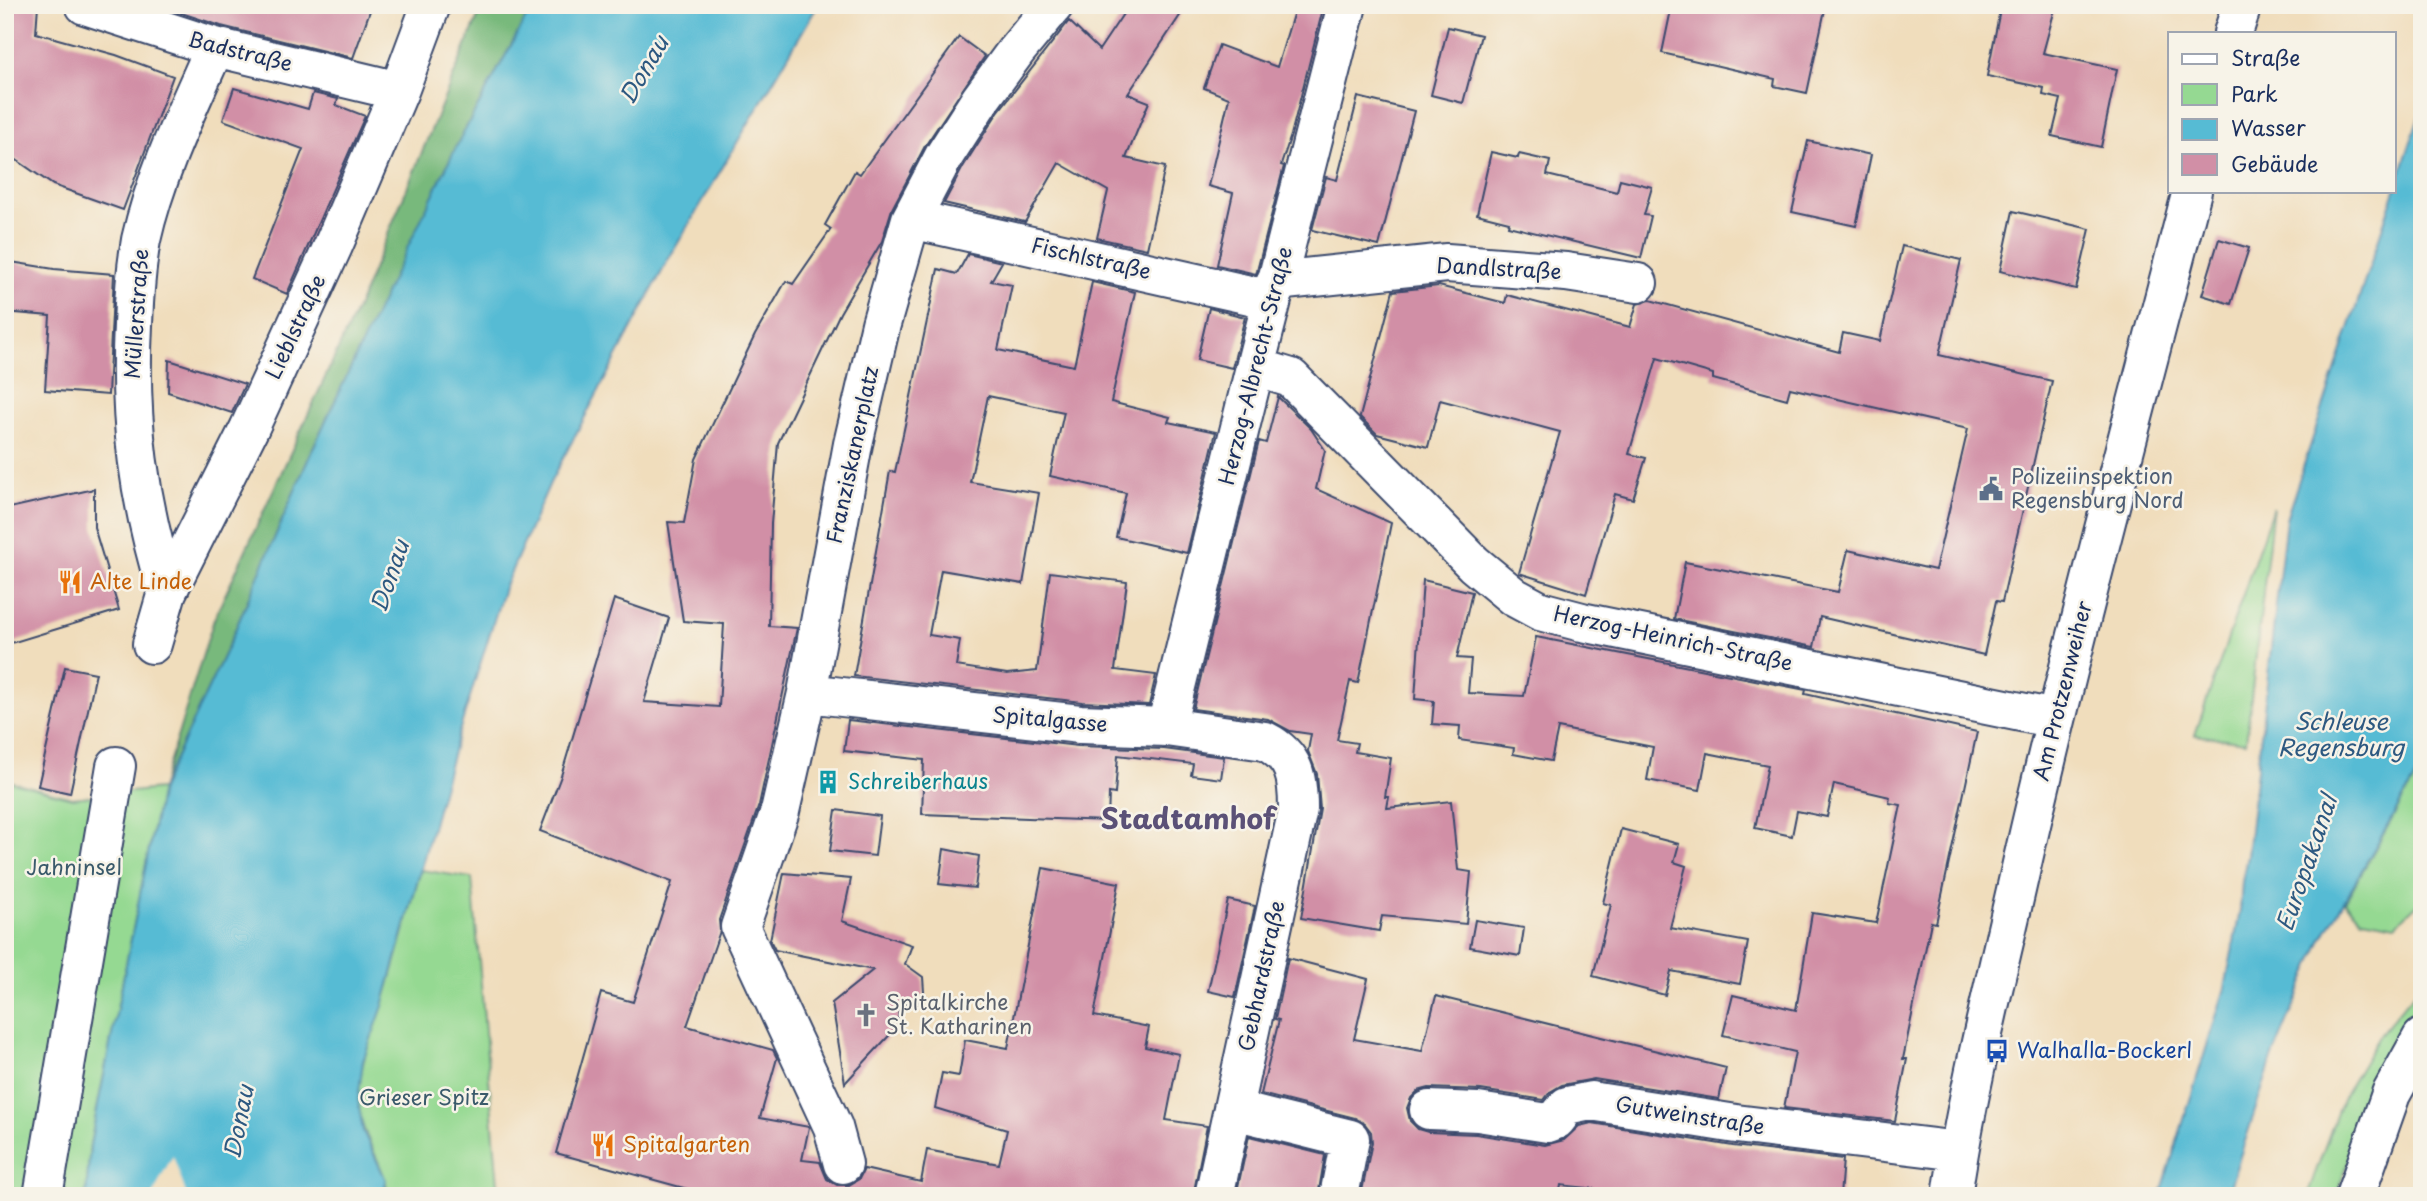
<svg xmlns="http://www.w3.org/2000/svg" width="2427" height="1201" viewBox="0 0 2427 1201" font-family="'Playpen Sans',sans-serif">
<style>
.green{fill:#95d992;stroke:#588478;stroke-width:2}
.forest{fill:#78b97c;stroke:#4a746d;stroke-width:2}
.water{fill:#56bbd4;stroke:#387599;stroke-width:2}
.pier{fill:#f0ddbc}
.building{fill:#d18fa6}
.lines{fill:none;stroke-linecap:round;stroke-linejoin:round}
.minor-casing{stroke:#3b496c;stroke-width:42}
.minor{stroke:#fff;stroke-width:38}
.labels{text-anchor:middle;stroke-width:5;stroke-linejoin:round;paint-order:stroke}
.street-label{font-size:21px;fill:#1b2f5e;stroke:#f7f3e8}
.service-label{font-size:21px;fill:#4e5e75;stroke:#f7f3e8;text-anchor:start}
.food-label{font-size:21px;fill:#c56008;stroke:#f7f3e8;text-anchor:start}
.culture-label{font-size:21px;fill:#0d838f;stroke:#f7f3e8;text-anchor:start}
.park-label{font-size:21px;fill:#3a5a6b;stroke:#f7f3e8}
.worship-label{font-size:21px;fill:#5b616d;stroke:#f7f3e8;text-anchor:start}
.transit-label{font-size:21px;fill:#164399;stroke:#f7f3e8;text-anchor:start}
.water-label{font-size:23px;font-style:italic;fill:#2d5981;stroke:#f7f3e8}
.district-label{font-size:28px;font-weight:bold;fill:#5b5177;stroke:#f7f3e8}
</style>
<rect width="100%" height="100%" fill="#f7f3e8"/>
<filter id="ink" filterUnits="userSpaceOnUse"><feTurbulence type="fractalNoise" baseFrequency=".0143" numOctaves="2"/><feDisplacementMap in="SourceGraphic" scale="14" xChannelSelector="R" yChannelSelector="G"/><feConvolveMatrix kernelMatrix="1 2 1 2 8 2 1 2 1" color-interpolation-filters="sRGB"/></filter>
<filter id="wash" filterUnits="userSpaceOnUse"><feTurbulence type="fractalNoise" baseFrequency=".00686" numOctaves="4" result="noise"/><feDisplacementMap in="SourceGraphic" scale="28" xChannelSelector="R" yChannelSelector="G"/><feGaussianBlur stdDeviation="1.57" result="paint"/><feColorMatrix in="noise" values="0 0 0 0 0 0 0 0 0 0 0 0 0 0 0 0 0 1.4 0 .05"/><feComposite in="paint" operator="in"/></filter>
<g filter="url(#wash)">
<rect width="100%" height="100%" fill="#f0ddbc"/>
<!-- green -->
<path class="green" d="M2273,507L2246,742L2195,735Z
M2422,766V900L2396,925L2363,919L2345,902Z
M5,780L72,798L161,789L90,1145L86,1196H5Z
M421,870L472,878L499,1196H388C385,1161 358,1134 358,1099C358,1065 373,1036 383,1005C397,960 408,915 421,870Z
M2422,984V1008L2388,1049L2336,1196H2307L2342,1099L2381,1033Z"/>
<!-- forest -->
<path class="forest" d="M483,5H533L459,141L313,448L230,642L161,789L214,619L358,306Z"/>
<!-- water -->
<path class="water" d="M533,5H818L668,260L550,483L504,588L454,748L383,1006L363,1061L358,1100L363,1131L386,1180L384,1196H86L90,1145L161,789L230,642L313,448L386,292L459,141Z
M2422,108V766L2321,941L2273,1056L2227,1196H2160L2225,988L2240,911L2242,882L2247,856L2286,519Z"/>
<!-- pier -->
<path class="pier" d="M173,1156L187,1196H153L162,1175Z"/>
<g id="blocks">
<!-- building -->
<path class="building" d="M5,5H38L36,33L116,55L173,76L123,210L53,185L5,152Z
M157,5H372L353,58L221,26Z
M1129,5H1187L1128,94L1149,102L1126,158L1165,167L1147,249L1097,238L1108,191L1059,163L1025,222L944,203L963,167L998,112L1069,21L1099,50Z
M1296,5H1324L1291,135L1281,165L1284,166L1257,271L1256,274L1217,265L1233,193L1208,186L1229,98L1204,88L1219,45L1277,67Z
M1672,5H1826L1807,93L1774,86L1775,79L1662,53Z
M2001,5H2056L2043,53L2117,69L2101,147L2052,136L2061,99L2043,95L2044,88L1987,76Z
M1448,27L1481,35L1463,103L1431,95Z
M959,37L985,56L925,146L892,209L882,241L840,313L778,443L771,524L769,626L797,628L759,805L719,920L720,931L687,1026L773,1050L777,1058L760,1118L809,1127L802,1160L820,1162L827,1179L837,1185H849L859,1179L864,1169L921,1182L927,1150L999,1164L1007,1130L935,1108L942,1073L959,1076L965,1040L1008,1048L1043,868L1119,883L1094,1016L1149,1027L1145,1047L1179,1054L1166,1120L1207,1126L1193,1196H968L928,1189L927,1196H713L556,1153L601,993L633,1002L672,882L540,831L561,776L614,599L669,618L644,702L719,707L724,624L683,621L668,522L684,523L696,459L755,335L786,281L793,284L831,229L825,225L855,171L860,174Z
M234,88L308,109L313,93L338,99L336,105L365,116L287,294L252,279L303,149L223,120Z
M1358,97L1414,111L1379,246L1312,230L1326,177L1337,180Z
M1808,141L1871,155L1856,226L1792,212Z
M1491,152L1518,158L1519,154L1550,161L1547,175L1617,192L1620,179L1652,187L1644,215L1651,216L1641,258L1508,226L1509,222L1477,214Z
M2013,211L2090,229L2076,289L2000,271Z
M2219,239L2249,248L2231,304L2202,295Z
M1902,246L1961,260L1939,355L2052,381L2002,602L1996,601L1984,655L1820,617L1814,647L1674,619L1685,562L1838,592L1848,550L1935,570L1968,429L1790,388L1787,399L1713,379V374L1657,358L1629,454L1646,458L1633,499L1615,494L1586,594L1519,573L1560,432L1440,400L1428,447L1377,434L1360,417L1393,291L1439,286L1505,303L1507,295L1630,327L1637,304L1650,300L1839,352L1843,333L1880,341Z
M968,254L1002,262L991,281L1012,285L998,350L1074,366L1092,282L1135,292L1111,402L1170,417L1168,422L1216,432L1187,553L1116,537L1126,493L1050,476L1064,412L988,396L970,482L1039,493L1023,584L941,570L929,635L960,640L956,666L1007,674L1037,671L1050,572L1127,582L1115,670L1156,675L1149,705L1082,702L854,676L890,471L895,472L938,269L957,274Z
M5,261L54,269L114,274L108,395L45,390L50,316L5,312Z
M1209,308L1245,317L1232,368L1197,360Z
M169,360L245,384L232,413L168,392Z
M1278,397L1311,429L1325,450L1316,489L1391,523L1358,683L1350,681L1337,740L1357,743L1355,752L1391,758L1385,797H1389L1387,808L1451,801L1458,870L1471,872L1466,924L1382,916L1379,931L1301,918L1320,809L1317,774L1308,751L1311,734L1290,731L1268,719L1193,709L1259,441L1266,443Z
M94,489V527L119,610L5,645V509Z
M1423,580L1472,592L1457,658L1471,659L1468,693L1524,696L1536,637L1806,690L1805,694L1977,732L1936,923L1931,922L1903,1059H1907L1895,1121L1784,1108L1795,1052L1723,1035L1733,995L1796,1010L1812,913L1876,923L1901,805L1889,803L1890,797L1834,784L1827,817L1797,811L1792,836L1755,828L1768,765L1707,753L1700,790L1647,780L1653,747L1558,728L1551,761L1513,754L1514,748L1459,740L1460,726L1432,724L1434,701L1415,699Z
M65,667L96,673L70,793L38,786Z
M848,720L1078,746L1164,749L1224,757L1221,779L1191,775L1193,764L1118,755L1115,794L1109,793L1108,821L922,814L924,760L844,751Z
M836,810L880,816L875,856L830,851Z
M1621,829L1679,844L1674,862L1686,866L1670,928L1748,942L1740,984L1671,971L1665,995L1593,976L1611,905L1603,903Z
M944,849L979,856L975,888L939,884Z
M784,873L851,879L842,921L912,945L905,964L923,977L924,992L917,1004H899L898,1026L845,1083L832,1003L873,970L775,950L770,940Z
M1228,900L1255,906L1235,997L1208,991Z
M1475,920L1524,928L1520,956L1470,947Z
M1288,958L1368,979L1354,1039L1422,1051L1436,996L1726,1068L1719,1099L1594,1079L1562,1085L1550,1092L1544,1100L1481,1090L1429,1088L1418,1091L1411,1098L1407,1108L1410,1121L1418,1129L1428,1132L1476,1134L1545,1145L1564,1140L1579,1126L1592,1123L1733,1146L1843,1159L1840,1196H1660L1561,1185L1559,1196H1361L1372,1142L1371,1132L1365,1124L1355,1118L1261,1094L1279,1020L1275,1019Z
M1249,1136L1325,1155L1318,1196H1236Z"/>
</g>
</g>
<g filter="url(#ink)">
<use href="#blocks" fill-opacity="0" stroke="#3b496c" stroke-width="2"/>
<g class="lines">
<!-- minor casing -->
<g class="minor-casing">
<path id="minor" d="M85,5L215,47L399,91
M2233,33L2242,5
M911,219L1272,300
M1276,281L1447,263L1566,272L1638,283
M1255,367L1291,378L1474,564L1514,597L1540,611L1582,622L2055,719
M167,592C139,501 128,420 133,325C134,297 136,268 141,240C156,173 187,110 215,47
M152,644L167,592L249,429L333,246L399,91L431,5
M807,693L1080,724L1166,727L1265,741C1295,756 1298,778 1298,809L1214,1196
M1166,727L1255,367L1347,5
M1234,1110L1350,1139L1339,1196
M1429,1110L1478,1112L1548,1123L1556,1120L1567,1106L1591,1101L1736,1124L1959,1151
M843,1164L833,1127L740,927L780,811L807,693L853,444L881,324L911,219L944,156L980,100L1016,51L1054,5
M43,1196L116,766
M1952,1196C1967,1093 1993,991 2016,890C2069,655 2132,423 2192,191
M2355,1196L2391,1094L2422,1038"/>
</g>
<!-- minor -->
<use href="#minor" class="minor"/>
</g>
</g>
<!-- icons -->
<defs>
<g id="civic-bare" transform="scale(1.89)"><path d="M-.6-6.5H3V-4.5H.6V-3L4-1V1h2V6H-6V1h2V-1L-.6-3ZM-1.2 2.5V6h2.4V2.5Z" fill="#5c6f8a" stroke="#f7f3e8" stroke-width="2.5" paint-order="stroke"/></g>
<g id="restaurant-bare" transform="scale(1.89)"><path d="M-5-6h1v4h1v-4h1v4h1v-4h1v5L-1.5 .5V6h-2V.5L-5-1ZM5-6V6H3V1.5H1.5Q1.5-4 5-6Z" fill="#e8710a" stroke="#f7f3e8" stroke-width="2.5" paint-order="stroke"/></g>
<g id="building-bare" transform="scale(1.89)"><path d="M-4-6H4V6H1V3H-1V6H-4ZM-2.5-4.3h1.7v1.8h-1.7ZM.8-4.3h1.7v1.8H.8ZM-2.5-1h1.7V.8h-1.7ZM.8-1h1.7V.8H.8Z" fill="#0f9aa8" stroke="#f7f3e8" stroke-width="2.5" paint-order="stroke"/></g>
<g id="church-bare" transform="scale(1.89)"><path d="M-1.2-6h2.4v3.5h3.3v2.4h-3.3V6h-2.4V-.1h-3.3v-2.4h3.3Z" fill="#6b7280" stroke="#f7f3e8" stroke-width="2.5" paint-order="stroke"/></g>
<g id="bus-bare" transform="scale(1.89)"><path d="M-5-6H5V4H4V6H2V4H-2V6H-4V4H-5ZM-3.5-4V0h7V-4ZM-3.5 1.2v1.5H-2V1.2ZM2 1.2v1.5H3.5V1.2Z" fill="#1a4fb4" stroke="#f7f3e8" stroke-width="2.5" paint-order="stroke"/></g>
</defs>
<g fill-rule="evenodd">
<use href="#civic-bare" x="1991" y="489"/>
<use href="#restaurant-bare" x="70" y="582"/>
<use href="#building-bare" x="828" y="782"/>
<use href="#church-bare" x="866" y="1015"/>
<use href="#bus-bare" x="1997" y="1051"/>
<use href="#restaurant-bare" x="603" y="1145"/>
</g>
<g class="labels">
<!-- street labels -->
<g class="street-label">
<text transform="translate(240 52) rotate(14)" y="7">Badstraße</text>
<text transform="translate(1091 259) rotate(13)" y="7">Fischlstraße</text>
<text transform="translate(1499 269) rotate(3)" y="7">Dandlstraße</text>
<text transform="translate(137 314) rotate(-86)" y="7">Müllerstraße</text>
<text transform="translate(296 327) rotate(-65)" y="7">Lieblstraße</text>
<text transform="translate(1256 366) rotate(-76)" y="7">Herzog-Albrecht-Straße</text>
<text transform="translate(853 455) rotate(-78)" y="7">Franziskanerplatz</text>
<text transform="translate(1673 639) rotate(12)" y="7">Herzog-Heinrich-Straße</text>
<text transform="translate(2063 691) rotate(-76)" y="7">Am Protzenweiher</text>
<text transform="translate(1050 720) rotate(5)" y="7">Spitalgasse</text>
<text transform="translate(1262 976) rotate(-78)" y="7">Gebhardstraße</text>
<text transform="translate(1690 1116) rotate(9)" y="7">Gutweinstraße</text>
</g>
<!-- service labels -->
<g class="service-label">
<text x="2011" y="484">Polizeiinspektion<tspan x="2011" dy="24">Regensburg Nord</tspan></text>
</g>
<!-- food labels -->
<g class="food-label">
<text x="90" y="589">Alte Linde</text>
<text x="623" y="1152">Spitalgarten</text>
</g>
<!-- culture labels -->
<g class="culture-label">
<text x="848" y="789">Schreiberhaus</text>
</g>
<!-- park labels -->
<g class="park-label">
<text x="74" y="875">Jahninsel</text>
<text x="424" y="1105">Grieser Spitz</text>
</g>
<!-- worship labels -->
<g class="worship-label">
<text x="886" y="1010">Spitalkirche<tspan x="886" dy="24">St. Katharinen</tspan></text>
</g>
<!-- transit labels -->
<g class="transit-label">
<text x="2017" y="1058">Walhalla-Bockerl</text>
</g>
<!-- water labels -->
<g class="water-label">
<text transform="translate(644 70) rotate(-60)" y="8">Donau</text>
<text transform="translate(390 576) rotate(-71)" y="8">Donau</text>
<text x="2341" y="730">Schleuse<tspan x="2341" dy="26">Regensburg</tspan></text>
<text transform="translate(2307 863) rotate(-71)" y="8">Europakanal</text>
<text transform="translate(239 1122) rotate(-79)" y="8">Donau</text>
</g>
<!-- district labels -->
<g class="district-label">
<text x="1188" y="829">Stadtamhof</text>
</g>
</g>
<!-- margin -->
<rect width="2427" height="1201" fill="none" stroke="#f7f3e8" stroke-width="28"/>
<!-- legend -->
<rect x="2168" y="32" width="228" height="161" fill="#f7f3e8" stroke="#9fa5b1" stroke-width="2"/>
<rect x="2182" y="54" width="35" height="10" fill="#ffffff" stroke="#9fa5b1" stroke-width="2"/>
<text x="2231" y="66" font-size="21" fill="#1b2f5e">Straße</text>
<rect x="2182" y="84" width="35" height="21" fill="#95d992" stroke="#9fa5b1" stroke-width="2"/>
<text x="2231" y="102" font-size="21" fill="#1b2f5e">Park</text>
<rect x="2182" y="119" width="35" height="21" fill="#56bbd4" stroke="#9fa5b1" stroke-width="2"/>
<text x="2231" y="136" font-size="21" fill="#1b2f5e">Wasser</text>
<rect x="2182" y="154" width="35" height="21" fill="#d18fa6" stroke="#9fa5b1" stroke-width="2"/>
<text x="2231" y="172" font-size="21" fill="#1b2f5e">Gebäude</text>
</svg>
